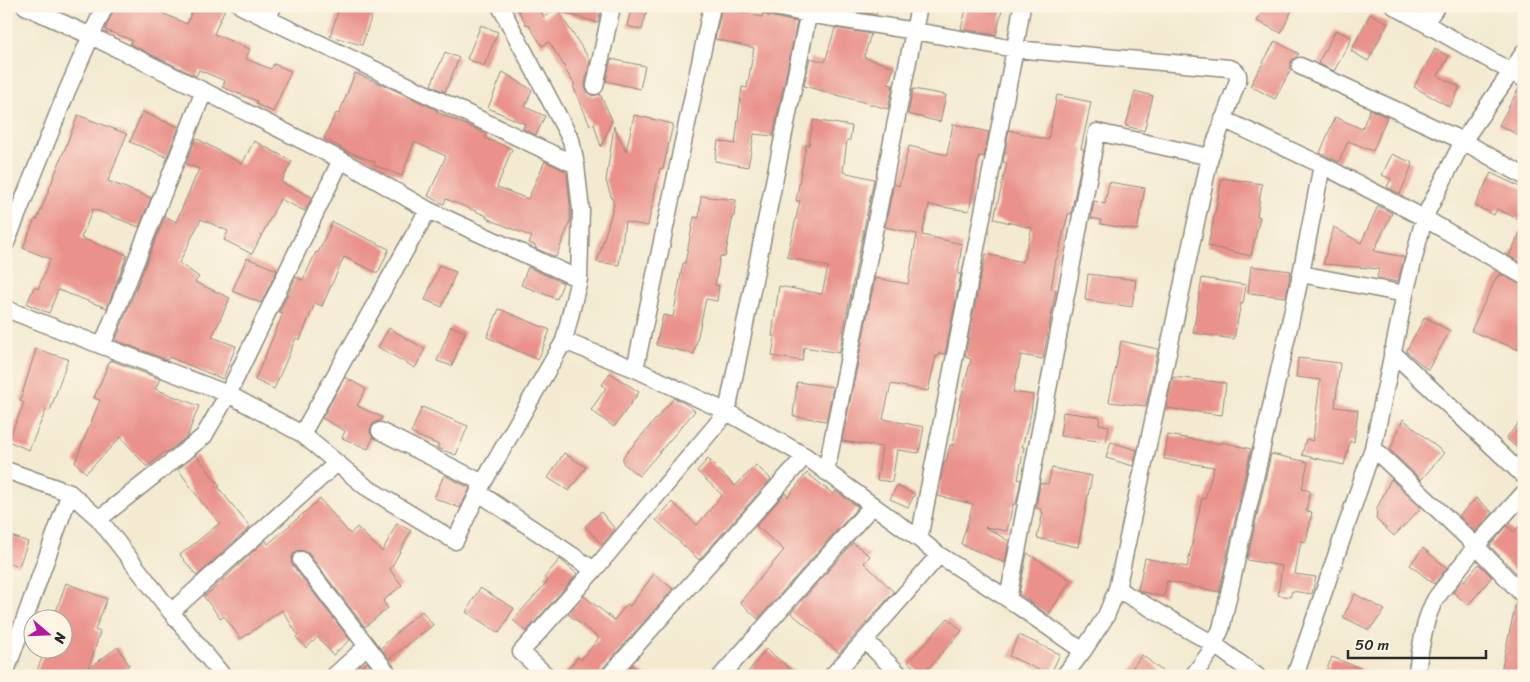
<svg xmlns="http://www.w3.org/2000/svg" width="1530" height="682" viewBox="0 0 1530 682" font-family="Sriracha,sans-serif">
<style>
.building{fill:#e9918a}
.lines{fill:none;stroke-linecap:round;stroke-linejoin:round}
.street-casing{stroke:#8f8a7e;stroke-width:19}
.street{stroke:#fff;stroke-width:16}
</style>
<rect width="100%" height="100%" fill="#fcf5e5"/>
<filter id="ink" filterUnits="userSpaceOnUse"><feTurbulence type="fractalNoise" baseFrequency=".02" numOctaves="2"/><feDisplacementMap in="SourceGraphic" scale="10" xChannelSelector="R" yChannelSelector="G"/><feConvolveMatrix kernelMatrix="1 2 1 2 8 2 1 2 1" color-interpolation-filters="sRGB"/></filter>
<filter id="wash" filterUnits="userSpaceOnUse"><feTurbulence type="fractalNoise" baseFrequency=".0096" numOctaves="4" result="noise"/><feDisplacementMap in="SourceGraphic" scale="20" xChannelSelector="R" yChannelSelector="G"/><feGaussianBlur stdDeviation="1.12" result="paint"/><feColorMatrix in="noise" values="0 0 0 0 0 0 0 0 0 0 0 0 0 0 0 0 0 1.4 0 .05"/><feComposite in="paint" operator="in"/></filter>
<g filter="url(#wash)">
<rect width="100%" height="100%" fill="#f3ead1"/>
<g id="blocks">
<!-- building -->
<path class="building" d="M115,6H146L187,24L194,6H226L214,34L250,49L246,59L271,69L274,64L291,71L273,112L256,104L257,101L222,87L225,81L199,70L196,76L130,44L132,40L105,30Z
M340,6H375L362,45L330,36Z
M516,6H538L544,17L556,9V6H594L601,8L598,23L558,11L590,60L585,84L586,90L588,93L592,96L600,94L612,120L601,147L594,124L590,125L573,86L575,85L564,68L565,67L549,42L542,46L528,24L526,25Z
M632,6H648L642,30L627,26Z
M850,6H878L876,15L849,10Z
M967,6H1003L996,35L961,29Z
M1265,6H1294L1281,33L1257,21Z
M722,7L762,17L763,13L768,16L797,22L773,136L754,134L748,167L715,161L718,141L735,144L742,87L747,88L754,48L715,39Z
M1370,14L1388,23L1368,61L1351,51Z
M481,25L498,32L484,66L467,59Z
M835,28L871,34L864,57L894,67L888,84L893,85L888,109L804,86L810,58L825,62Z
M1336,30L1352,38L1334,71L1318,63Z
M1275,41L1299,54L1291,61V69L1275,99L1250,86Z
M1435,49L1449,56L1438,76L1460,87L1450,107L1414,87Z
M445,52L459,58L445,92L431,85Z
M611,59L645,66L640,89L606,81Z
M503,72L532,90L525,107L545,116L536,135L523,129L525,124L488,108Z
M355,73L388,87L437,110V112L487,134L485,138L512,149L497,187L528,199L545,161L567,172L570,206V222L556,257L535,248L536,246L529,243L532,237L486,218L487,216L446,199L444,204L428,196L446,156L414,142L402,176L374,165L375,162L346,151L324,138L336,113L339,114Z
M1519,88L1524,89V138L1499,125Z
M913,89L946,95L940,122L908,114Z
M1135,91L1153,96L1144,131L1126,126Z
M1057,95L1091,102L1081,149H1084L1071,214H1068L1057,259H1056L1051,289L1056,290L1043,359L1021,355L1013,392L1033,395L1031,413L1022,447H1024L1018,479L1021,480L1016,504H1013L1007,531L985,527L1009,541L1005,563L961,544L973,504L938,496L944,462H946L950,445H953L958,415L957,414L971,359L965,357L980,278L986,254L1022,262L1023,259H1024L1032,228L994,219L1007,163L1003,162L1009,130L1048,140Z
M1370,109L1387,117L1373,151L1348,141L1339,162L1320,153L1335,117L1362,129Z
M142,112L179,127L167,157L130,142Z
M78,115L127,134L108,181L151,198L139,227L93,209L81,238L127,255L107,308L58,290L49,313L27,304L34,287L38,289L50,259L23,248L35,219L37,220Z
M634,115L673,124L663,169L660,168L648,226L625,222L619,265L597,262L614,205L606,181L614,126L626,152Z
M813,120L852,126L850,140H847L843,172L874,179L839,353L804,347L802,361L772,356L775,337L772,336L779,286L822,294L828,267L787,257L800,201H796L806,145H809Z
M953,124L989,132L984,157L979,156L969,211L929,205L922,235L962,244L958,274H961L945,354L939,353L938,357L936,356L928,391L891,384L883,419L924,427L919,453L897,450L892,482L877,480L882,447L842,441L875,278L908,284L917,234L885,227L894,184L899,186L909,146L947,155Z
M196,138L242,164L254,141L292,161L281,182L312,197L305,211L280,199L252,254L224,240L228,231L201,219L179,263L199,277L195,282L230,298L212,337L236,346L223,379L169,357L167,360L118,341L116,339L165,216L176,222L199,169L186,164Z
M1392,154L1413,163L1400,194L1387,187L1391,179L1382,175Z
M1491,173L1524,189V222L1497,209L1494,215L1475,206Z
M1222,178L1262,184L1257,216L1260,217L1251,256L1208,246Z
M1109,182L1145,188L1137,230L1101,224V220L1091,218L1094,201L1105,204Z
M701,196L736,200L734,216H733L725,257L720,256L715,285L719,286L717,301L706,299L694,354L656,345L663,315L673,317L683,263H685L694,217L699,218Z
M1378,206L1392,213L1374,251L1404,257L1398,282L1377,278L1379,269L1323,264L1334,227L1361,243Z
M332,222L389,249L378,273L344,257L322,306L315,303L300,340L296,338L274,389L255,380L283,313L279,312L296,277L303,280L316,252L318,253Z
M1524,224V264L1509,256Z
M247,258L277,270L261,303L232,291Z
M439,265L456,272L442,307L425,300Z
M1251,266L1291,271L1286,297L1248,293Z
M528,267L563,283L557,299L521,285Z
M1088,274L1136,280L1132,307L1085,300Z
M1500,274L1524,286V352L1471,331L1497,276L1499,277Z
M1202,278L1246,285L1243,304L1241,303L1234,339L1193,333Z
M499,309L550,330L538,360L487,337Z
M1425,317L1450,331L1428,370L1406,351Z
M451,326L465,332L452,366L437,361Z
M389,328L425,349L415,368L378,347Z
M1121,341L1158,349L1146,406L1109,402Z
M36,349L68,359L50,411L46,410L29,450L8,441L24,403L20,401Z
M1298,358L1340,363L1335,407L1358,410L1354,442L1350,441L1344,465L1302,455L1306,439L1313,441L1320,380L1296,377Z
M110,360L160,379L155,389L199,406L187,437L166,453L165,452L147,467L121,437L86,473L75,462L100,400L94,398Z
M610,373L639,392L614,427L591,410L606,388L602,385Z
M345,377L366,389L357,406L382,417L380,421L375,422L371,427L370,432L373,438L368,449L342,438L345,431L322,418Z
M1173,377L1226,383L1222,415L1166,408Z
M797,382L833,387L826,421L793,416Z
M674,398L686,404L695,411L639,476L623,463V457Z
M422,407L468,426L456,455L437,448L439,445L411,433Z
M1063,412L1100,417L1099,424L1109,426L1106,442L1060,436Z
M1524,417V454L1506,438Z
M1403,419L1444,453L1421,480L1390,450Z
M1168,435L1221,444L1222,442L1251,449L1219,592L1167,581L1164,597L1143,592L1138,590L1145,558L1187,567L1202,498L1205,499L1214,467L1164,459Z
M1111,442L1137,450L1133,466L1106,458Z
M564,453L586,467L569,491L548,478Z
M1271,454L1308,462L1302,489L1310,491L1306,511L1312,512L1306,542L1301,541L1295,574L1316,577L1312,594L1292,591L1290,597L1278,595L1282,566L1247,560Z
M196,455L220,486L218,487L250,527L197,576L180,555L220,523L200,500L178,469Z
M708,459L735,486L756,465L771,479L699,560L656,520L672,502L697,525L722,495L697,471Z
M1052,468L1092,476L1078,547L1037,538L1043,512H1041V509L1036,508L1040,483L1048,484Z
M807,473L833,494L836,491L858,507L758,619L740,602L784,550L756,526L785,493L788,497Z
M444,475L470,488L460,508L434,498Z
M1391,479L1421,508L1394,536L1376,519L1377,508Z
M897,486L915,494L908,507L890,499Z
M1476,498L1493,513L1475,532L1459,516Z
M320,499L350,534L357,527L382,552L397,523L411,531L390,570L402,585L383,601L388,608L365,627L309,554L304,551L299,550L295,552L292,557L291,562L293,566L350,640L333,655L318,637L306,648L296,637L298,635L282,610L241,639L224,616L221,619L204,597L266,540L268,544Z
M601,512L615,529L602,545L585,526Z
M1524,520V581L1490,546L1507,526L1514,532Z
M6,534L28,542L19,566L6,562Z
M853,543L870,556L864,563L894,592L839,653L791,613Z
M1423,548L1447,568L1434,584L1410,565Z
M1027,553L1071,580L1048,615L1019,594Z
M560,559L577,574L526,632L513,620L548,581L544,578Z
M1479,564L1492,577L1468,605L1453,592L1462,580L1464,581Z
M654,574L673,589L602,669L599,676H562L578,657L581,660L599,638L568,614L584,596L614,620L627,604L630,606Z
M66,583L107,599L95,630L100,632L89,668L118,647L129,665L117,676H35L45,650H62V620H53Z
M480,588L514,608L499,633L466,612Z
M1355,594L1385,610L1369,630L1343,617Z
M1516,602L1524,606V676H1500Z
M422,611L433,625L389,659L381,648L409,621Z
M948,618L962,631L922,675L908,662Z
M1019,635L1060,654L1050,675L1009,656Z
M766,649L799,676H745Z
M1142,655L1168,676H1126Z
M1332,657L1377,675V676H1324Z
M367,662L373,671L367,676L361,668Z
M632,665L646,676H623Z"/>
</g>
</g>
<g filter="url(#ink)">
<use href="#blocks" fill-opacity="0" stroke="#8f8a7e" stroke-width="1"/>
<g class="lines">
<!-- street casing -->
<g class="street-casing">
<path id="street" d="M105,6L91,36L204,91L341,160L428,210L579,279
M241,6L268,19
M273,6L268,19L576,165
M770,6L808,14L915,31L1015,49L1229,68C1236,70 1239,73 1238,80L1210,157L1117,589L1106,616L1083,651L1064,676
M1394,6L1524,79
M1425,23L1437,6
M1300,66L1463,141L1524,176
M595,86L612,6
M1223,119L1322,165L1424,218L1524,276
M341,160L228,394L302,434L366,487L455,541L483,483L564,341L579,279L581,210L576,165L571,140L500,6
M6,243L67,91L91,36L25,6
M1301,274L1405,294
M6,309L228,394L204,436L99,519
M564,341L635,369L727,412L805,456L919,539L939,555L1008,599
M102,346L204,91
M1392,352L1524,476
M635,369L712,6
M380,431L483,483
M302,434L428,210
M1373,448L1476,546L1524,596
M6,470L70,493L99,519L171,612L223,676
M826,472L919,6
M479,493L594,570
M919,539L1015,49L1022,6
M301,560L390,676
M1117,589L1215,645L1257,676
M171,612L337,463
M865,640L901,676
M1083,651L1008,599L1097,132L1210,157
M6,671L70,493
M334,676L367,646
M547,676L521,652L594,570L727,412L810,6
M609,676L805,456
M721,676L873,505
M832,676L865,640L939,555
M1193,676L1211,651L1221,629L1301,274L1322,165
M1295,676L1373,448L1405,294L1424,218L1463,141L1511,72L1524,52
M1416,676C1421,650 1423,620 1436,598L1476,546L1524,493"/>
</g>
<!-- street -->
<use href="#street" class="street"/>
</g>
</g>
<!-- margin -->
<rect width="1530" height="682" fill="none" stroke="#fcf5e5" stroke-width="25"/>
<!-- north arrow -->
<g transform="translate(48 634) rotate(109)"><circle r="24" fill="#fcf5e5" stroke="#a8a49b"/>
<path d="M0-4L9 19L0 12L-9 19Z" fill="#b5179e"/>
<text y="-8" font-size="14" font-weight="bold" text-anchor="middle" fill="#2b2b2b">N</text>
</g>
<!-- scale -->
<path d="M1348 650v8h138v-8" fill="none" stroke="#2b2b2b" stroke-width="2.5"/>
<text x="1355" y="650" font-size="15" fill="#2b2b2b" stroke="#fcf5e5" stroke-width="4" paint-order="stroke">50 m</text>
</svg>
